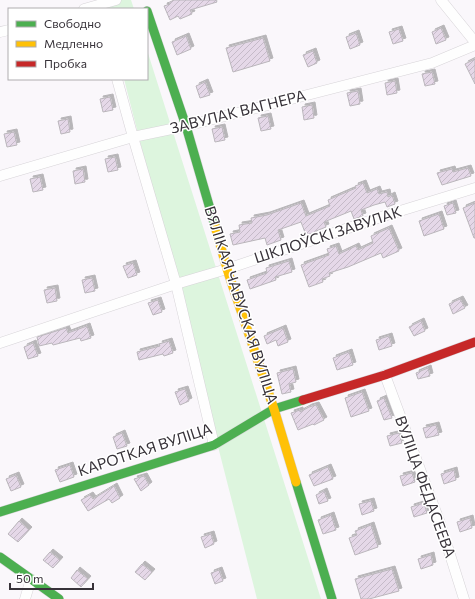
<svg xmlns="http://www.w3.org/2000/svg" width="475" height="599" viewBox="0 0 475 599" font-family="Commissioner,sans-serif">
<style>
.green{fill:#ddf5de}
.building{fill:url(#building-hatch);stroke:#bab6bb;filter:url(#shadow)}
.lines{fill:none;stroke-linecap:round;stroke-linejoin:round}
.street-casing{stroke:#d7d4d8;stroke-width:11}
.fast-casing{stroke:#d7d4d8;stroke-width:10}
.slow-casing{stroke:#d7d4d8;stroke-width:10}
.jam-casing{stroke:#d7d4d8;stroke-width:10}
.street{stroke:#fefefe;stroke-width:10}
.fast{stroke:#4caf50;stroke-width:9}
.slow{stroke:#ffc107;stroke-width:9}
.jam{stroke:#c62828;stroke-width:9}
.labels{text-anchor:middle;stroke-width:3;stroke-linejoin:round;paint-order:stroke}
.street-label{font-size:15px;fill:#373239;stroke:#fff}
</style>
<defs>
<pattern id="building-hatch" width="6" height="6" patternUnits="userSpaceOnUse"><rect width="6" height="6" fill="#e5d8e8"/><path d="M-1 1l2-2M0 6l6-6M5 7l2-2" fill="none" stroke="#c5bac8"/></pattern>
<filter id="shadow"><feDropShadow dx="3" dy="-3" stdDeviation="0" flood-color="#0004"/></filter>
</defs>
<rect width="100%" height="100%" fill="#faf7fb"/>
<!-- green -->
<path class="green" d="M102,0H131L134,9H105Z
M147,50L321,599H257L124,79H147Z"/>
<!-- building -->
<path class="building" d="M174,0H216L217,2L190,10L192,14L180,19L178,16L170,20L164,6L170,4V2Z
M441,28L446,40L436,44L432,32Z
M399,29L403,41L393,44L389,32Z
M356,33L360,45L350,49L346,37Z
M186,36L191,49L177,55L172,42Z
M263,38L270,61L233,72L226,48Z
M313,51L317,63L308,67L303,55Z
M475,59V84L465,64Z
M432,72L435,84L425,86L422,74Z
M395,81L397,93L387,95L385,83Z
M205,82L210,95L200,98L196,86Z
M358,91L360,104L350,106L347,93Z
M110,97L113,110L103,112L100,99Z
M312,105L314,118L304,120L302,107Z
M268,116L271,129L261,131L258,118Z
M68,119L70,132L61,134L58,121Z
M222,127L225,140L215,142L212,129Z
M14,132L17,145L7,147L4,134Z
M115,157L118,170L108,172L105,159Z
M468,168L471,176L442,185L437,173L452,169L453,172Z
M83,169L85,182L75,184L73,171Z
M40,177L43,190L33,192L30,179Z
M363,183L367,193L377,189L379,194L387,192L388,197L392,195L395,204L387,207L385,202L374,205L361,210L363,216L354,219L351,211L324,222L326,227L316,231V232L306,235L301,222L278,230L281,240L267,245L265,238L233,245L230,234L240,232L239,225L252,223L251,218L267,215L301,203L306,216L330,206L328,200L356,188L355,186Z
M453,203L456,213L447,215L444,206Z
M475,203V238H474L463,208Z
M439,214L444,229L424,236L419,221Z
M389,228L399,251L383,258L381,253L348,267L329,273L330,276L322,279L323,282L309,287L301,265L329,255L327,249L336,246L339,254L356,246L358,250L373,243L371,236Z
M289,261L292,272L275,277L276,280L250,289L247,280L267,273L266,268Z
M133,263L137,275L128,278L123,266Z
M92,278L95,291L85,293L82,280Z
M55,288L57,301L47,303L44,290Z
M460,299L465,308L453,314L449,304Z
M158,300L162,312L153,315L148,303Z
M421,321L425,331L414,336L409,327Z
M87,326L91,338L81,341L80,338L53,345L52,343L39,346L37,337L66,328L68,333Z
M283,328L288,342L278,346L276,340L267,344L264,336Z
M389,336L392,346L379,350L376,340Z
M169,341L173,353L164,356L163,354L139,360L137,352L160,346L159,344Z
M33,343L38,356L28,359L24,347Z
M349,352L353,365L337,370L333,358Z
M428,368L430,376L418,379L416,373Z
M293,369L296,382L289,384L291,392L282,394L277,373Z
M185,389L189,401L180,405L175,392Z
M362,392L369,411L351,417L345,398Z
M384,398L392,418L384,420L377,401Z
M316,405L324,420L314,425L313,424L298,430L291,413L300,410V412L309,407Z
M436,425L439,435L426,438L423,428Z
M122,433L127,446L117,449L113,437Z
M399,433L402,443L390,446L387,436Z
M70,465L74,477L60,482L55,470Z
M328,467L333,479L314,486L309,475Z
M454,470L456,480L444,484L441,474Z
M412,473L415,482L403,486L400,476Z
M16,475L21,487L11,491L6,479Z
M144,476L149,485L141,491L134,479Z
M114,486L120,498L112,503L109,499L88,511L81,500L90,495L93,499Z
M324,491L328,501L319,504L316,495Z
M371,501L374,511L362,515L359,504Z
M424,503L427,513L414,517L411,507Z
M331,515L336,530L323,534L318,520Z
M470,518L472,528L460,532L457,522Z
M19,521L29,530L18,542L8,534Z
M371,525L378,547L355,555L349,538L357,535L355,531Z
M211,534L214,544L205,548L201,537Z
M50,552L60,560L53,568L43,560Z
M431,555L433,565L421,569L418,559Z
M142,564L152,572L145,580L135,572Z
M392,569L399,591L369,599H361L355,579Z
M77,570L88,579L81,587L71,578Z
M219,570L223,581L215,584L211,573Z"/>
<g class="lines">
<!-- street casing -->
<g class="street-casing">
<path id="street" d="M441,0L475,42
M84,9L116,0
M0,32L9,30
M117,79L133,137L176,284L214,445
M0,176L133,137L186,126L432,63L475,45
M0,343L176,284L227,269L387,215L475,188
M385,375L440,523L464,599
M25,599L31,579"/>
</g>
<!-- fast casing -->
<g class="fast-casing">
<path id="fast" d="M147,11L186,126L215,226
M296,482L332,599
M0,512L214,445L274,409L303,400
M0,557L59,599"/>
</g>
<!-- slow casing -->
<g class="slow-casing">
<path id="slow" d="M215,226L227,269L274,409L296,482"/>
</g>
<!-- jam casing -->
<g class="jam-casing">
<path id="jam" d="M303,400L385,375L475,342"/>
</g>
<!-- street -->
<use href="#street" class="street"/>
<!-- fast -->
<use href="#fast" class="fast"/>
<!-- slow -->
<use href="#slow" class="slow"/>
<!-- jam -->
<use href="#jam" class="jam"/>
</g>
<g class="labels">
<!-- street labels -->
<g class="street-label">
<text transform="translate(238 112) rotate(-14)" y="5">ЗАВУЛАК ВАГНЕРА</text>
<text transform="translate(328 235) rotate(-18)" y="5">ШКЛОЎСКІ ЗАВУЛАК</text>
<text transform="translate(241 305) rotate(72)" y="5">ВЯЛІКАЯ ЧАВУСКАЯ ВУЛІЦА</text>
<text transform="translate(145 450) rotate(-18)" y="5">КАРОТКАЯ ВУЛІЦА</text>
<text transform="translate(425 487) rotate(70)" y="5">ВУЛІЦА ФЕДАСЕЕВА</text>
</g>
</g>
<!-- legend -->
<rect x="8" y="8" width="140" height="72" fill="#ffffff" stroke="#afadb0"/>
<rect x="16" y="21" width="20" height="6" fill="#4caf50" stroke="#afadb0"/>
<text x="44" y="28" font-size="12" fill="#373239">Свободно</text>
<rect x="16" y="41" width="20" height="6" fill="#ffc107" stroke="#afadb0"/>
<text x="44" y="48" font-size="12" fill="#373239">Медленно</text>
<rect x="16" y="61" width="20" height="6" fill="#c62828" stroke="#afadb0"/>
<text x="44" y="68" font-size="12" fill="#373239">Пробка</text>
<!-- scale -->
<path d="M10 583v6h83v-6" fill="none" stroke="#373239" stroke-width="2"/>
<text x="16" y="583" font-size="12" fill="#373239" stroke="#ffffff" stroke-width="3" paint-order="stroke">50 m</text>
</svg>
